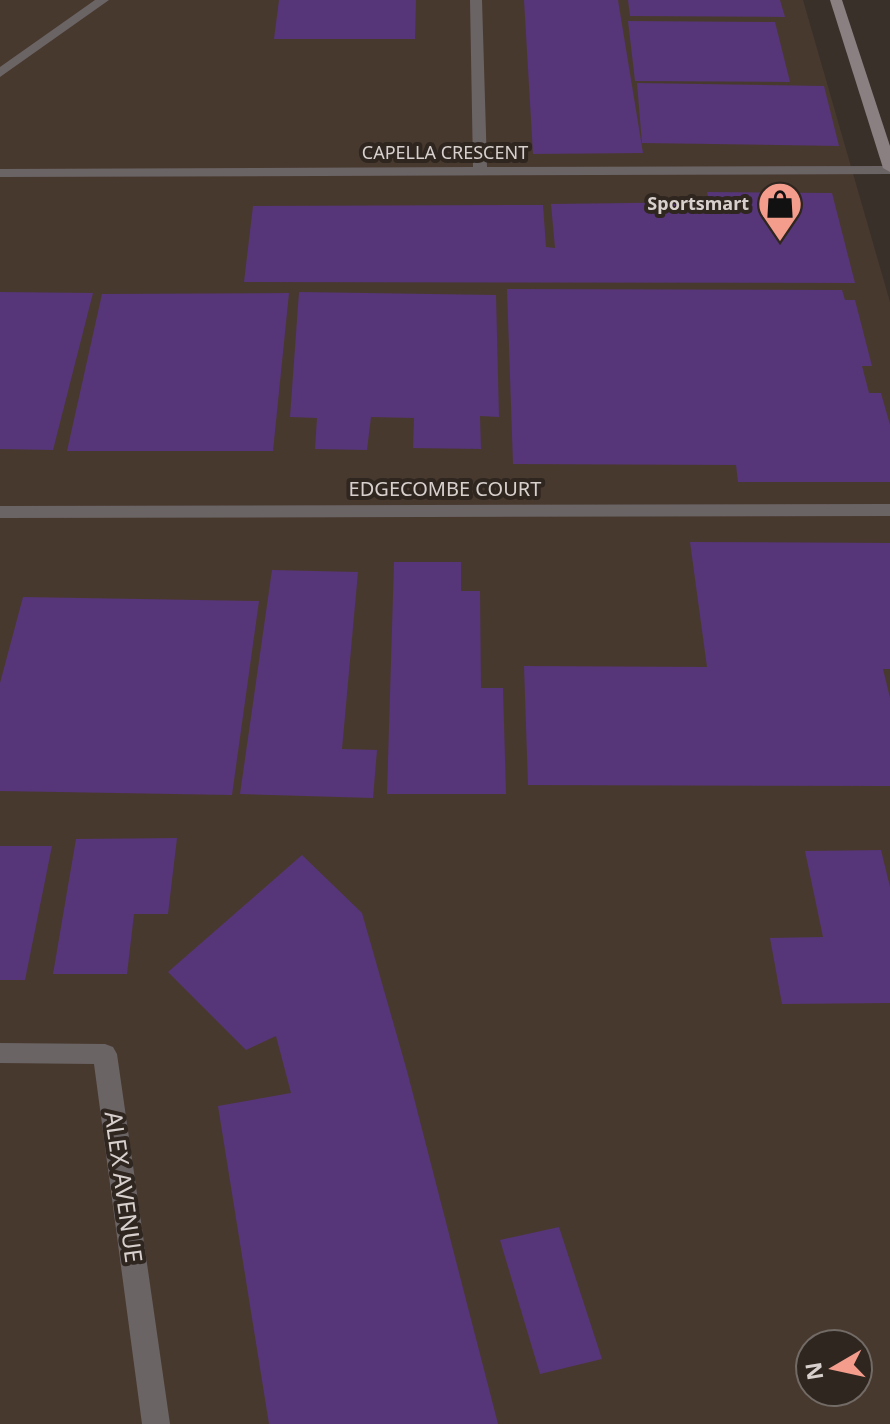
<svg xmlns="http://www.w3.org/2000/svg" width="890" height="1424" viewBox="0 0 890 1424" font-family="'Noto Sans',sans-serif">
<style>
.built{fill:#48392f;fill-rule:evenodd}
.building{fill:#563678}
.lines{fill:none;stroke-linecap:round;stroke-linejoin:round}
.street{fill:#6b6465;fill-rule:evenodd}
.secondary{fill:#8a8081;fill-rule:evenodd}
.labels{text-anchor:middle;stroke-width:8;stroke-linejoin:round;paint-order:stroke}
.far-street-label{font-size:18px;fill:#d7d0cd;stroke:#2f2620}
.far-poi-label{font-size:18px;font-weight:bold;fill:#d7d0cd;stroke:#2f2620;text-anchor:end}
.street-label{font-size:20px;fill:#d7d0cd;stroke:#2f2620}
.near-street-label{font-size:24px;fill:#d7d0cd;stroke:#2f2620}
</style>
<rect width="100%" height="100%" fill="#3a302a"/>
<!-- built -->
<path class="built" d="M0,0H803L890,302V1424H0ZM810,1344H858V1392H810Z"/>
<!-- building -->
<path class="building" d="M279,0H416L415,39H274Z
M524,0H618L643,153L533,154Z
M628,0H780L785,17L630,16Z
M628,21L775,22L790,82L635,81Z
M637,83L824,86L839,146L642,143Z
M707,192L832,193L855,283L244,282L253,206L543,205L546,247L555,248L551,204L709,202Z
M507,289L842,290L845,300H855L872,366H862L869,393H881L890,425V482H738L736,465L513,464Z
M0,292L93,293L53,450L0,449Z
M299,292L496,295L499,417L480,416L481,449L413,448L414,418L371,417L367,450L315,449L317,418L290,417Z
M289,293L273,451H67L102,294Z
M690,542L890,543V669H883L890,698V786L528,785L524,666L707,667Z
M394,562H461V591H480L481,688H503L506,794H387Z
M272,570L358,572L342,749L377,750L373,798L240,794Z
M23,597L259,601L232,795L0,791V683Z
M177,838L168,914H134L127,974H53L76,839Z
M0,846H52L25,980H0Z
M881,850L890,887V1003L782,1004L770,938L823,937L805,851Z
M302,855L362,913L407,1071L498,1424H269L218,1106L291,1093L276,1036L246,1050L168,972Z
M559,1227L602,1359L540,1374L500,1240Z"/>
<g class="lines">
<!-- street -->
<path class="street" d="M95,0H109L0,77V67Z
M470,0H482L487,167L890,166V174L0,177V169L473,167Z
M890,504V516L0,518V506Z
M0,1043L105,1044L113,1047L117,1054L170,1424H142L94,1064L0,1063Z"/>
<!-- secondary -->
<path class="secondary" d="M830,0H842L890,146V172L883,168Z"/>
</g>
<!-- icons -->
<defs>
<g id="shop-pin" transform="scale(2.3)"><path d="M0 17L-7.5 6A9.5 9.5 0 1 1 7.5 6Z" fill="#f49d8d" stroke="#2f2620"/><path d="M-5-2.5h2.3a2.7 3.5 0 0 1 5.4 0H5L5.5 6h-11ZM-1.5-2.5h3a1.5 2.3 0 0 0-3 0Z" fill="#111"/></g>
</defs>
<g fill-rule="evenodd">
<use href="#shop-pin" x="780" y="204"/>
</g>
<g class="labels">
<!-- far-street labels -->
<g class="far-street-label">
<text x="445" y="159">CAPELLA CRESCENT</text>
</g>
<!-- far-poi labels -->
<g class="far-poi-label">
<text x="749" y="210">Sportsmart</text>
</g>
<!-- street labels -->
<g class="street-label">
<text x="445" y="496">EDGECOMBE COURT</text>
</g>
<!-- near-street labels -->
<g class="near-street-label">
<text transform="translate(123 1187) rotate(82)" y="8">ALEX AVENUE</text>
</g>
</g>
<!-- north arrow -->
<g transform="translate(834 1368) rotate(261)"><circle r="38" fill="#2f2620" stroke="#726a65" stroke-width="2"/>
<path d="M0-6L14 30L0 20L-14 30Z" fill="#f49d8d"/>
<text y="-12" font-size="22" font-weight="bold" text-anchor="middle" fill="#d7d0cd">N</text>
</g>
</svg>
